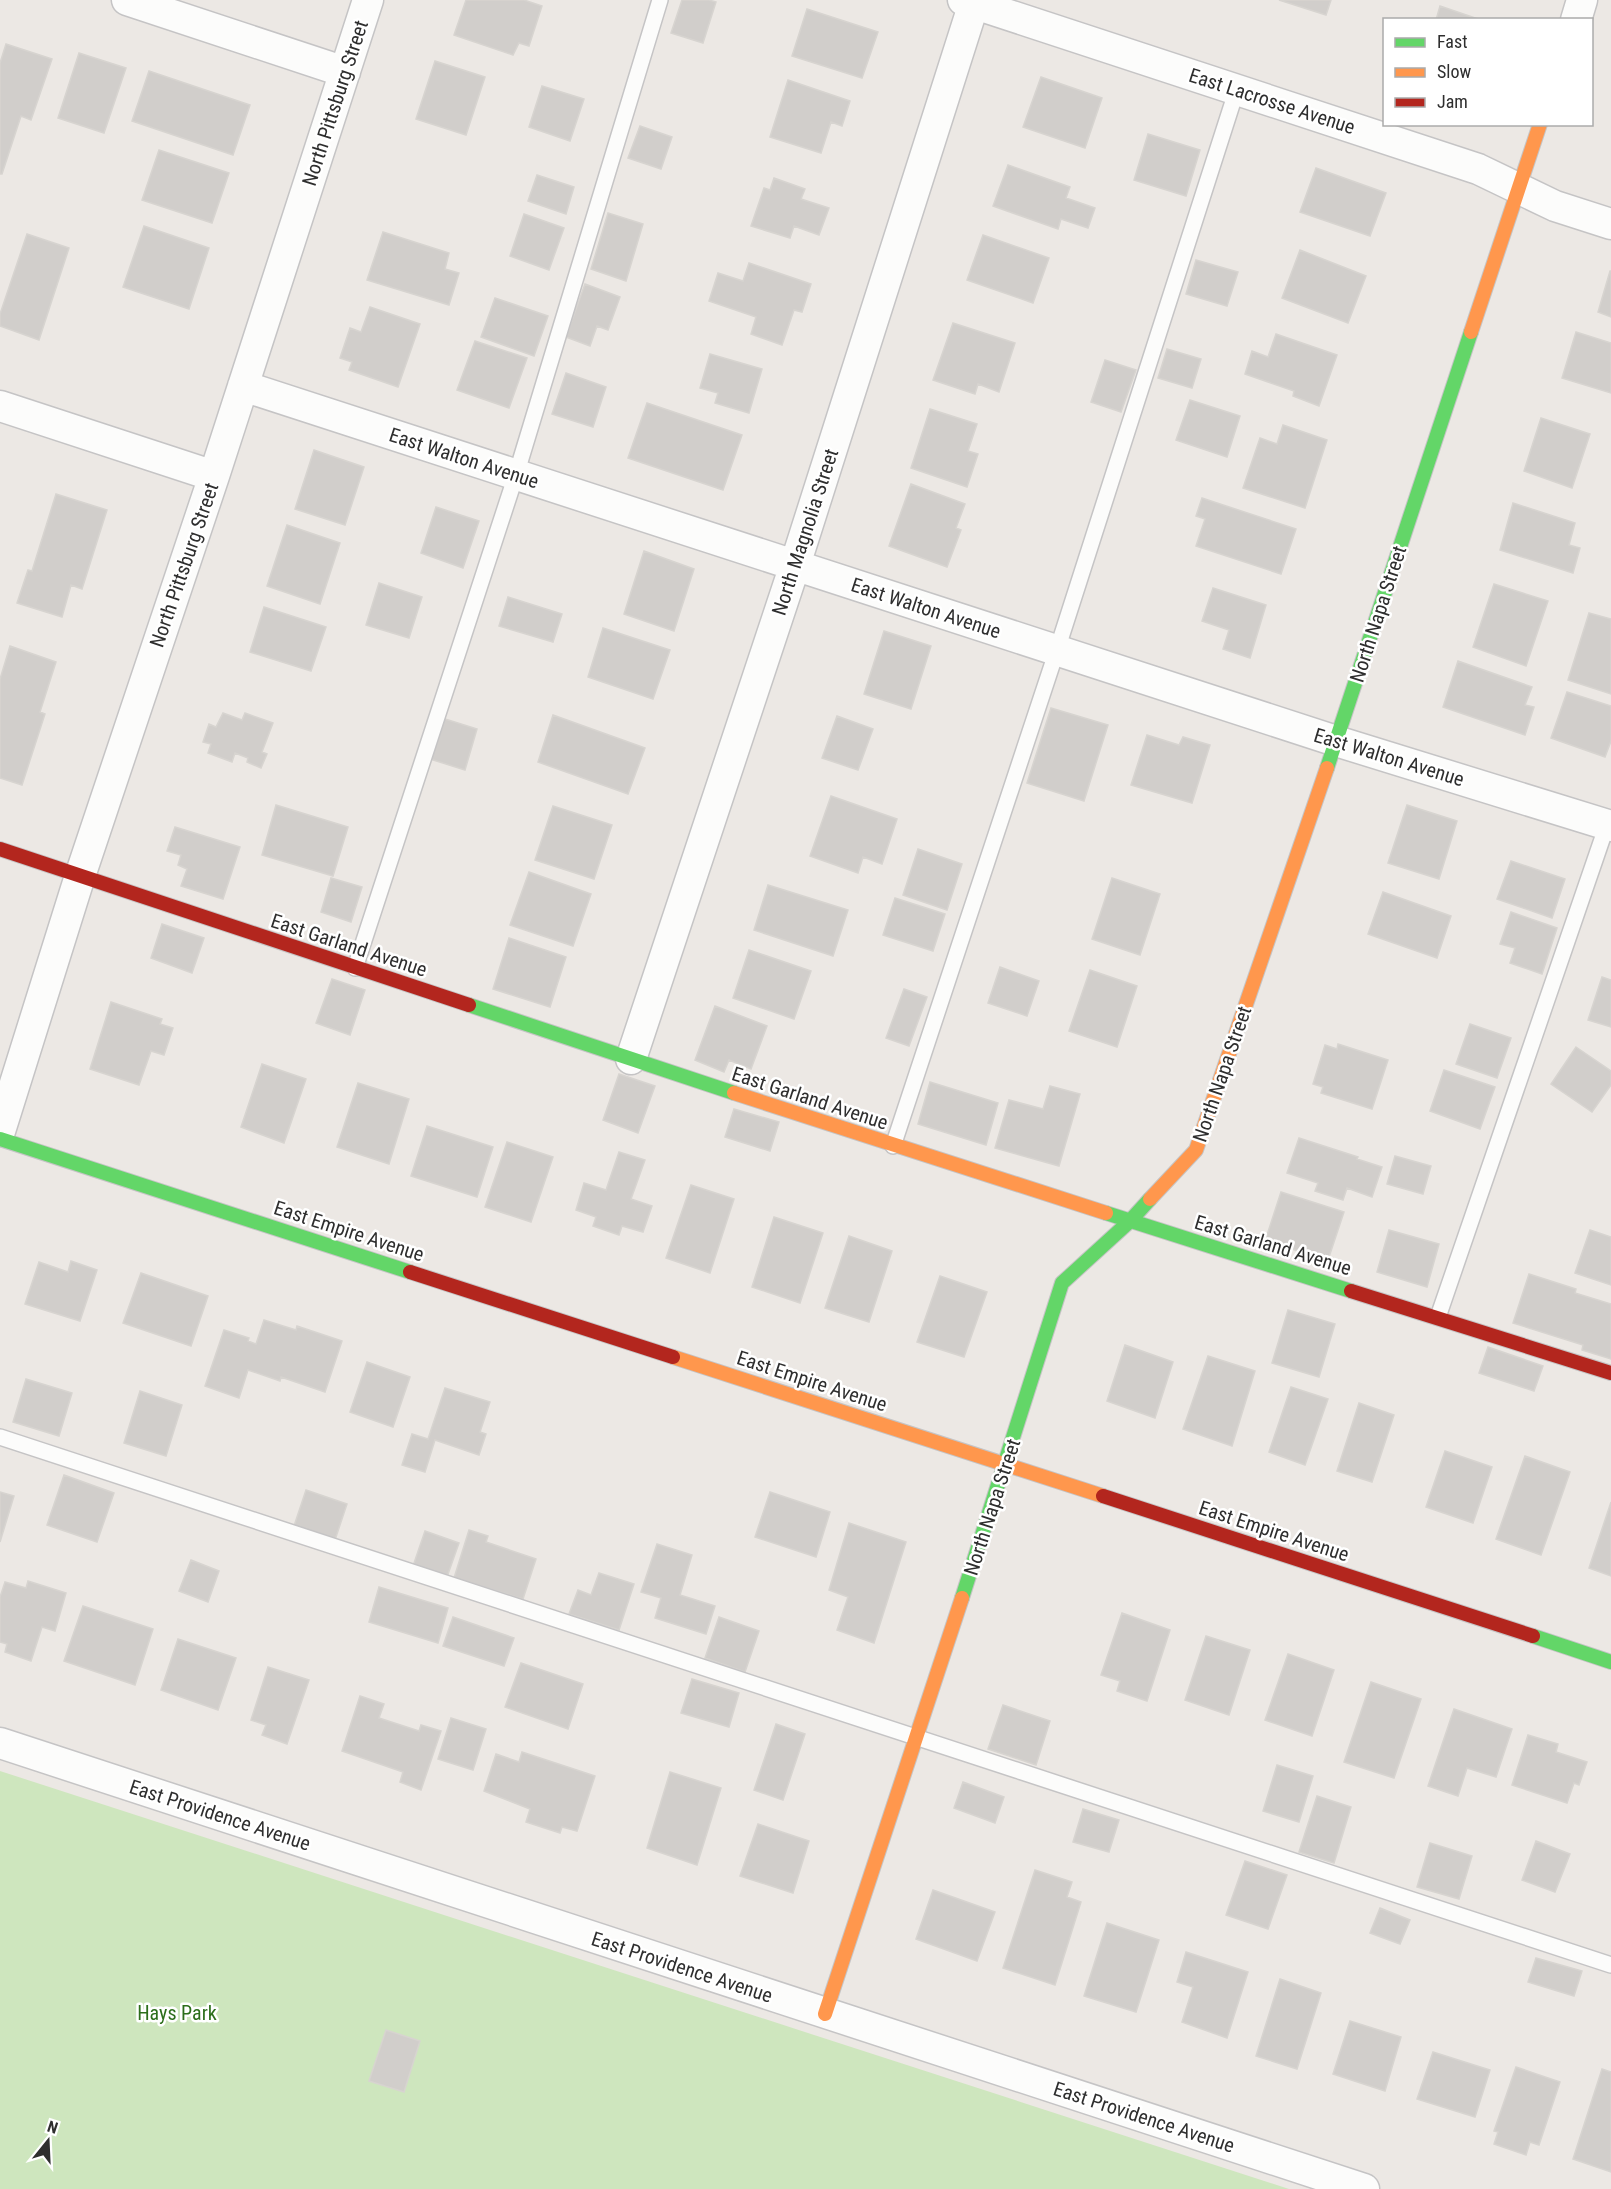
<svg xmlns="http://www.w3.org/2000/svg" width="1611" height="2189" viewBox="0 0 1611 2189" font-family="'Roboto Condensed',sans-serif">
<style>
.green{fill:#cee6be}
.building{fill:#d1cecb;stroke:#d7d4d0;stroke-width:1.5}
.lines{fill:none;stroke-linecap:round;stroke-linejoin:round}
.lane-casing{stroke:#c5c4c5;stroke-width:18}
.street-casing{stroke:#c5c4c5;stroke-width:33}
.fast-casing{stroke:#c5c4c5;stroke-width:16}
.slow-casing{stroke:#c5c4c5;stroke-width:16}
.jam-casing{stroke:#c5c4c5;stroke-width:16}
.lane{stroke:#fcfcfb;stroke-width:15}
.street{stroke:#fcfcfb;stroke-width:30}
.fast{stroke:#63d668;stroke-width:14}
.slow{stroke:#ff974d;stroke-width:14}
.jam{stroke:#b3261e;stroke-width:14}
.labels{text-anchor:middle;stroke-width:5;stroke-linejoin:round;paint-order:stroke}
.street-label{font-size:20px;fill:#2e2e2e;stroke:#fff}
.park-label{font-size:20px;fill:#2c6e1b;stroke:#fff}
</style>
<rect width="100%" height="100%" fill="#ece8e4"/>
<!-- green -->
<path class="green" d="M0,1771L1289,2189H0Z"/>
<!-- building -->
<path class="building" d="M466,0H524L542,6L529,46L519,43L513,55L454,35Z
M682,0H709L716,2L703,43L671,33Z
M1279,0H1331L1326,15Z
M1440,6L1481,20H1436Z
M807,9L878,32L862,78L792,56Z
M6,44L52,59L31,120L21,116L2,174H0V63Z
M79,53L126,68L104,133L58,118Z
M435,61L485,77L466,135L416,119Z
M149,71L250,105L233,155L132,121Z
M1041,77L1102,98L1085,148L1023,127Z
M788,80L850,101L842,126L831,122L821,153L770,137Z
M542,86L584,99L570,141L529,127Z
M640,126L672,137L661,169L628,158Z
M1148,134L1200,150L1186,196L1134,180Z
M159,150L229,173L212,223L142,200Z
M1008,165L1070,187L1066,198L1095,208L1088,228L1061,219L1058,229L993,206Z
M1316,168L1386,193L1370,236L1300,212Z
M537,175L574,187L566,214L528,201Z
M774,178L805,189L801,199L829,208L819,235L794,226L790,238L751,226L764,188L770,190Z
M608,213L643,224L626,281L591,269Z
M524,214L564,228L549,270L510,256Z
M144,226L209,248L189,309L123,287Z
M383,232L449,253L445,269L459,273L449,305L367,280Z
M27,234L69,248L39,340L0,326V314Z
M983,235L1049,258L1033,303L967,280Z
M1300,250L1366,276L1348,323L1282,298Z
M1196,260L1238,272L1227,306L1186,294Z
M749,263L811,284L802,312L794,310L782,345L751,334L756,317L709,301L718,273L743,281Z
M1610,271H1611V317L1598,312Z
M585,284L620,297L608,330L597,326L590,346L566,337Z
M495,298L548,316L534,356L481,337Z
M370,307L420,324L398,387L349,370L352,362L340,358L350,328L361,332Z
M953,323L1015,343L999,392L978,384L975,394L933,380Z
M1576,332L1611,343V393L1562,378Z
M1276,334L1337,355L1319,406L1293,396L1294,391L1245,374L1252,351L1268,357Z
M475,341L527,358L509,408L457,390Z
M1167,349L1201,359L1192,388L1158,378Z
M710,354L762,369L749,413L715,403L718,393L700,388Z
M1105,360L1136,370L1121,412L1091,402Z
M566,373L606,387L593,427L552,414Z
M1190,400L1240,416L1227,457L1176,440Z
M647,403L742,435L723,490L628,458Z
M930,409L977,424L968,451L978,454L967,487L911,468Z
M1541,418L1590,434L1572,488L1524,471Z
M1283,425L1327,440L1305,508L1243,488L1260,438L1277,444Z
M314,450L364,467L345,525L295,509Z
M911,484L965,504L956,528L961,530L947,567L889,546Z
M56,494L107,510L82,589L71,585L62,617L17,603L28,570L32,571Z
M1202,498L1296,529L1281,574L1196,546L1205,519L1196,516Z
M1513,503L1575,523L1569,545L1580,548L1573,573L1500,550Z
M436,507L479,521L463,568L421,553Z
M287,525L340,543L320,604L267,586Z
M644,551L694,569L674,631L624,614Z
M379,583L422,597L409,638L366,625Z
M1494,584L1548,601L1526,666L1473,647Z
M1213,588L1266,605L1250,658L1223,649L1229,630L1202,621Z
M508,597L562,614L553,642L499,626Z
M264,607L326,627L311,671L250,652Z
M1589,613L1611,619V694L1568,680Z
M603,628L670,650L653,699L588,677Z
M884,631L931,646L911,709L864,694Z
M10,646L56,662L40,712L45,714L22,785L0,778V679Z
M1458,661L1532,687L1525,705L1534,707L1525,735L1443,707Z
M1567,692L1611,706V741L1605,757L1551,738Z
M1051,708L1108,725L1084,801L1027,783Z
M223,713L242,720L245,713L273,723L262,752L267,754L261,768L247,762L248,758L235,753L232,762L208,753L211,744L203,742L209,724L216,727Z
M553,715L645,748L628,794L538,762Z
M837,716L873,729L858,770L822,758Z
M442,718L477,729L465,770L430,759Z
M1147,735L1179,745L1183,737L1210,745L1192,803L1131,785Z
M831,796L897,819L882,864L863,857L858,873L810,856Z
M276,805L348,827L333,876L262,855Z
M1407,805L1457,821L1439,879L1388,863Z
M553,806L612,825L594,879L535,860Z
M175,827L240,847L223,899L181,886L187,869L178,865L181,855L167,851Z
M918,849L962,864L947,910L903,895Z
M1511,861L1565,879L1552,918L1497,899Z
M529,872L591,894L573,946L510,925Z
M331,878L362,887L351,922L321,912Z
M1112,878L1160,894L1140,955L1092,939Z
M768,885L848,910L833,956L754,930Z
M1383,892L1451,916L1437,958L1368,934Z
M895,898L945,914L933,951L883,935Z
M1511,912L1557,928L1542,974L1510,963L1515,948L1500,944Z
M162,924L204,938L192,973L151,958Z
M509,938L566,957L550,1007L493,989Z
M749,950L811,971L794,1019L733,998Z
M1000,967L1039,981L1027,1016L988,1003Z
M1090,970L1137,986L1117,1047L1069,1031Z
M1602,977L1611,980V1027L1588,1020Z
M332,979L365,990L350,1035L316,1023Z
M904,989L927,997L909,1046L886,1038Z
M111,1002L162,1019L160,1024L173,1028L164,1055L151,1051L139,1085L90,1069Z
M715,1006L767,1026L751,1069L729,1060L724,1072L695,1060Z
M1470,1024L1511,1038L1497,1078L1456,1064Z
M1338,1044L1388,1060L1372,1109L1321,1093L1323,1087L1313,1084L1325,1045L1337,1049Z
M1576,1047L1611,1071V1085L1592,1112L1551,1084Z
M262,1064L306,1079L284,1143L241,1127Z
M1444,1070L1495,1087L1480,1129L1430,1111Z
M619,1074L655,1086L638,1133L603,1120Z
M930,1082L998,1103L986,1145L918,1124Z
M358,1083L409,1099L389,1164L337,1147Z
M1050,1086L1080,1094L1059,1166L995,1148L1009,1100L1043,1109Z
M734,1109L779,1122L770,1151L725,1137Z
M427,1126L493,1147L477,1197L411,1176Z
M1299,1138L1358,1157L1357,1159L1382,1167L1372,1197L1347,1188L1343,1200L1315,1191L1318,1183L1287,1173Z
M507,1142L553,1157L531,1222L485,1207Z
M619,1152L645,1160L631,1199L652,1206L643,1232L622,1226L619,1235L593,1226L596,1217L576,1210L584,1183L606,1190Z
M1395,1156L1431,1166L1423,1194L1387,1184Z
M691,1185L734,1199L710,1273L666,1258Z
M1281,1192L1344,1212L1328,1260L1265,1241Z
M774,1217L823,1233L800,1303L752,1287Z
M1389,1230L1439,1244L1427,1287L1377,1272Z
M1590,1230L1611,1237V1285L1575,1273Z
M849,1236L892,1251L869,1322L825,1308Z
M71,1261L97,1270L80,1321L25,1304L39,1262L68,1272Z
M141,1273L208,1296L191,1346L123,1323Z
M1529,1274L1576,1289L1575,1293L1611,1304V1359L1582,1350L1583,1345L1513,1323Z
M940,1276L987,1292L964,1357L917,1342Z
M1288,1310L1335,1324L1319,1377L1272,1363Z
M264,1320L296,1330L297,1326L342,1341L325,1392L281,1377L280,1381L248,1370L239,1398L205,1386L224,1330L249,1338L248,1341L256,1344Z
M1125,1345L1173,1362L1155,1418L1107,1401Z
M1488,1347L1543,1366L1534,1391L1479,1373Z
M1208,1356L1255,1371L1232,1446L1183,1429Z
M367,1362L410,1377L393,1427L350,1412Z
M26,1379L72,1393L59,1436L13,1422Z
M1291,1387L1328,1399L1305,1465L1269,1452Z
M445,1388L490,1402L480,1432L486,1434L479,1455L435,1440L425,1472L402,1465L412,1434L428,1439Z
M140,1391L182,1405L166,1456L124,1443Z
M1359,1403L1394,1415L1372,1482L1337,1471Z
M1445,1451L1492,1467L1473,1523L1426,1507Z
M1525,1456L1570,1472L1541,1555L1496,1539Z
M64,1475L114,1493L97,1542L47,1525Z
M306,1490L347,1504L335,1540L294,1526Z
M0,1492L14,1496L0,1542Z
M770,1492L830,1512L816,1557L755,1537Z
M1611,1502V1576L1589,1568Z
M849,1523L906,1542L874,1643L837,1630L848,1597L829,1590Z
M469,1530L488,1536L486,1542L536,1559L523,1599L454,1578Z
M425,1531L459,1543L447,1577L413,1566Z
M657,1544L692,1555L680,1595L715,1606L706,1634L655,1618L661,1598L641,1592Z
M191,1560L219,1571L208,1602L179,1591Z
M599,1573L634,1584L619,1630L569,1614L578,1590L591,1595Z
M28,1581L66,1593L55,1631L42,1627L31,1661L5,1652L7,1644L0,1642V1597L5,1582L26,1588Z
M379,1587L448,1608L438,1643L369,1622Z
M83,1606L153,1629L135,1685L64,1661Z
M1122,1613L1170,1630L1147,1701L1117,1691L1120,1681L1101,1675Z
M453,1617L514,1638L504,1666L443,1646Z
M719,1617L759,1631L745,1672L705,1658Z
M1206,1636L1250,1650L1229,1715L1185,1700Z
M178,1639L236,1658L218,1710L161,1690Z
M1288,1654L1334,1670L1312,1736L1265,1720Z
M521,1663L583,1684L568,1729L505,1707Z
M268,1667L309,1680L287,1744L262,1735L266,1725L251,1720Z
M692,1679L739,1693L729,1727L681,1713Z
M1371,1682L1421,1699L1394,1778L1344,1762Z
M360,1696L384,1704L379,1718L419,1731L421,1725L441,1731L421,1790L400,1782L403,1772L342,1751Z
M1003,1705L1050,1721L1036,1765L988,1749Z
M1454,1709L1512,1729L1496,1777L1467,1768L1458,1796L1428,1786Z
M451,1718L486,1729L473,1770L438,1759Z
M776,1724L805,1734L783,1800L754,1790Z
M1528,1735L1558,1744L1556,1752L1587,1762L1579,1785L1574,1783L1567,1803L1512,1785Z
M522,1752L595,1776L577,1831L562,1827L560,1833L526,1822L530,1809L484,1791L496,1754L519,1762Z
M1277,1765L1313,1776L1299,1822L1263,1811Z
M670,1772L721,1788L697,1865L647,1848Z
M963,1782L1004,1797L995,1823L954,1808Z
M1317,1796L1351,1807L1334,1863L1299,1852Z
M1083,1809L1119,1820L1109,1852L1073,1842Z
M758,1824L809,1841L793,1893L740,1876Z
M1536,1841L1570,1854L1555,1892L1522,1880Z
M1430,1843L1472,1856L1459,1899L1417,1887Z
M1245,1861L1287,1875L1268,1929L1226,1915Z
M1035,1870L1072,1882L1067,1897L1081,1902L1055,1985L1003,1968Z
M933,1890L995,1912L977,1961L916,1939Z
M1380,1908L1410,1920L1400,1944L1370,1933Z
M1107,1923L1159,1940L1136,2012L1084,1996Z
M1186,1952L1248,1972L1227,2038L1182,2022L1193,1987L1177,1982Z
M1536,1958L1582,1971L1574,1996L1528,1982Z
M1280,1979L1321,1993L1297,2069L1256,2056Z
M1350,2021L1401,2037L1385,2091L1333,2074Z
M386,2030L420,2041L404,2092L369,2081Z
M1433,2052L1490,2070L1475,2117L1417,2099Z
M1516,2067L1560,2082L1539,2145L1530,2142L1526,2155L1494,2144L1498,2132L1494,2131Z
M1602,2069L1611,2072V2172L1573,2159Z"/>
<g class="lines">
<!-- lane casing -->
<g class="lane-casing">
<path id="lane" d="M355,968L516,475L660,0
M893,1146L1057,650L1237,89
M1438,1317L1608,822
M0,1437L1611,1965"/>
</g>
<!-- street casing -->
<g class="street-casing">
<path id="street" d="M127,0L345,72
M963,0L1478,169L1555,206L1611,224
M1576,20L1582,0
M243,386L1336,741L1611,826
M0,406L214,476
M631,1059L795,565L974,3
M0,1131L80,876L214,476L368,0
M0,1743L1364,2189"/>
</g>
<!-- fast casing -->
<g class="fast-casing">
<path id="fast" d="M1327,768L1471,332
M469,1005L734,1093
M0,1139L410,1272
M1106,1213L1351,1291
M962,1598L1062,1283L1130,1221L1150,1199
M1533,1636L1611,1662"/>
</g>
<!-- slow casing -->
<g class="slow-casing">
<path id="slow" d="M1471,332L1540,124
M734,1093L1106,1213
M1150,1199L1196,1150L1327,768
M673,1357L1103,1496
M825,2014L962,1598"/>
</g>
<!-- jam casing -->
<g class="jam-casing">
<path id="jam" d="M0,849L469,1005
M410,1272L673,1357
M1351,1291L1611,1373
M1103,1496L1533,1636"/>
</g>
<!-- lane -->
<use href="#lane" class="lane"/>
<!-- street -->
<use href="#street" class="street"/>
<!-- fast -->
<use href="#fast" class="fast"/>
<!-- slow -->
<use href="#slow" class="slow"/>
<!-- jam -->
<use href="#jam" class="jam"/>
</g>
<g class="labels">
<!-- street labels -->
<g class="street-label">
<text transform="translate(1272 101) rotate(18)" y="7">East Lacrosse Avenue</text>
<text transform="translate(335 103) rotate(-72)" y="7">North Pittsburg Street</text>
<text transform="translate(464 458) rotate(18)" y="7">East Walton Avenue</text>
<text transform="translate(805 532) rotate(-72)" y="7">North Magnolia Street</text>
<text transform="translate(184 565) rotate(-71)" y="7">North Pittsburg Street</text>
<text transform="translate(926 608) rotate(18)" y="7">East Walton Avenue</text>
<text transform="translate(1378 614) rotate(-72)" y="7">North Napa Street</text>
<text transform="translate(1389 757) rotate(17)" y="7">East Walton Avenue</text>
<text transform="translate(349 945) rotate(18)" y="7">East Garland Avenue</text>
<text transform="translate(1222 1074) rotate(-71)" y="7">North Napa Street</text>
<text transform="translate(810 1098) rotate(18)" y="7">East Garland Avenue</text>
<text transform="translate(349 1231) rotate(18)" y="7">East Empire Avenue</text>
<text transform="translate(1273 1245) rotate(17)" y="7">East Garland Avenue</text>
<text transform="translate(812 1381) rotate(18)" y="7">East Empire Avenue</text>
<text transform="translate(992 1507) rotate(-72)" y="7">North Napa Street</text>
<text transform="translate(1274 1531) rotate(18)" y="7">East Empire Avenue</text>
<text transform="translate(220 1815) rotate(18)" y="7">East Providence Avenue</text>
<text transform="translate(682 1967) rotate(18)" y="7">East Providence Avenue</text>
<text transform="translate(1144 2117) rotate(18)" y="7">East Providence Avenue</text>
</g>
<!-- park labels -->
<g class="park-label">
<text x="177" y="2020">Hays Park</text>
</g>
</g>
<!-- legend -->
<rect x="1383" y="18" width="210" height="108" fill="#ffffff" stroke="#ababab" stroke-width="1.5"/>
<rect x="1395" y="38" width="30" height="9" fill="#63d668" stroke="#ababab" stroke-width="1.5"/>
<text x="1437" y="48" font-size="18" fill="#2e2e2e">Fast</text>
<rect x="1395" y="68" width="30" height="9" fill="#ff974d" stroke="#ababab" stroke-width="1.5"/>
<text x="1437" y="78" font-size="18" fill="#2e2e2e">Slow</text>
<rect x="1395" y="98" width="30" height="9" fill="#b3261e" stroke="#ababab" stroke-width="1.5"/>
<text x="1437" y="108" font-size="18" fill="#2e2e2e">Jam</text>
<!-- north arrow -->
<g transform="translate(48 2141) rotate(18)" stroke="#ffffff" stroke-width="4.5" paint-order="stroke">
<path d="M0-4.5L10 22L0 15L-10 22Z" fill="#2e2e2e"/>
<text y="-9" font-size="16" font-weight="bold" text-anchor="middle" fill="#2e2e2e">N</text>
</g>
</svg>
